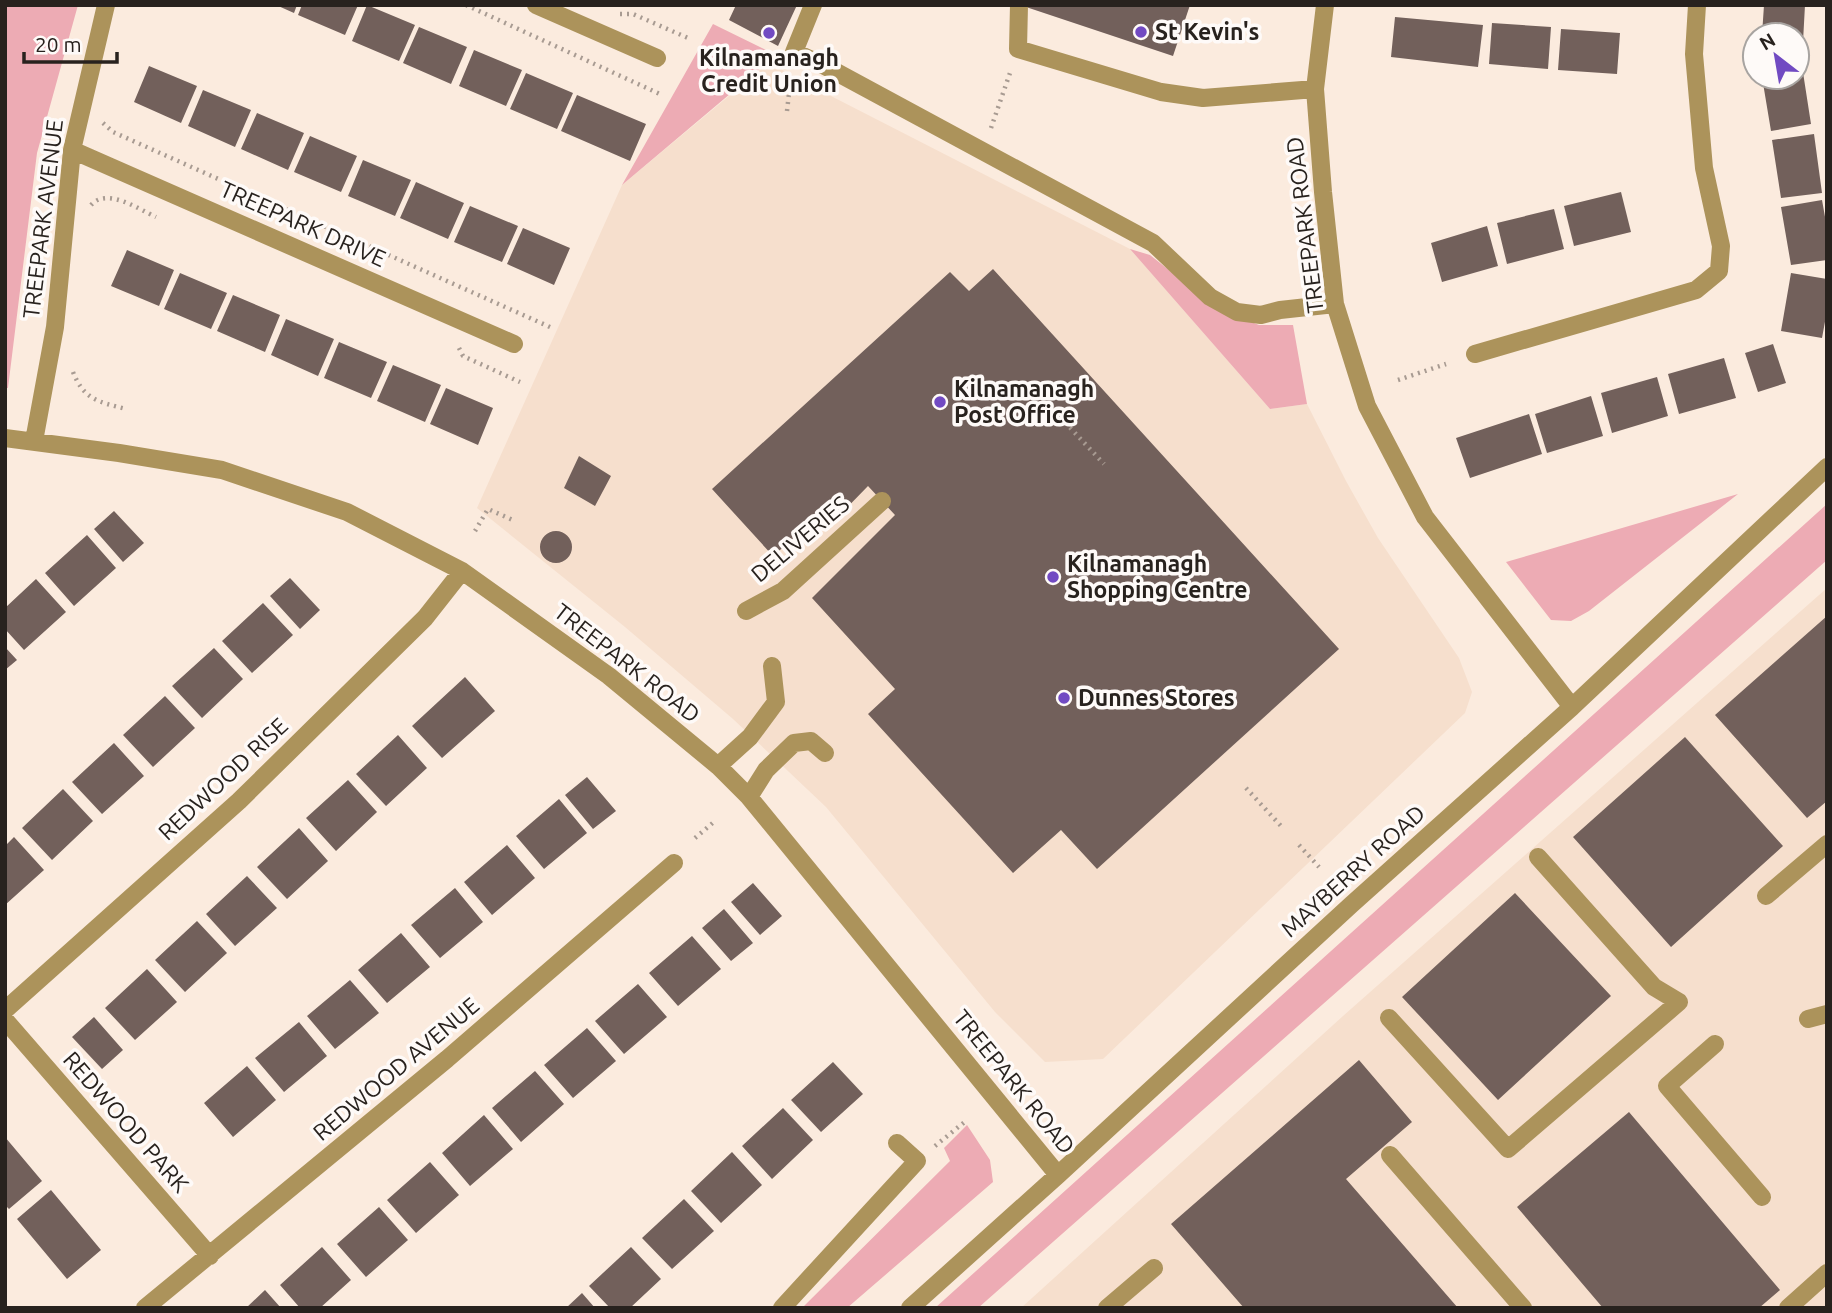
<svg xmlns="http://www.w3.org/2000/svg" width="1832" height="1313" viewBox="0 0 1832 1313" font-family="Ubuntu,sans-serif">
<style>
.built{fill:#f6dfcd}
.green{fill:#edabb4}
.building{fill:#72605b}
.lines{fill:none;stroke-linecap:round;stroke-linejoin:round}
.path{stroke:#a89b92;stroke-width:4.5;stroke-dasharray:2 5;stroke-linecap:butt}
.minor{stroke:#ac935b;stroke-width:18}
.poi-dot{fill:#714ac2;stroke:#fefaf8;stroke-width:2.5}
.labels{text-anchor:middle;stroke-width:7;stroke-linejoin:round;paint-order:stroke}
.poi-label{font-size:23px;font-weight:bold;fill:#28221e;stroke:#fefaf8;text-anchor:start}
.street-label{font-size:23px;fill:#28221e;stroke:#fefaf8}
</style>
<rect width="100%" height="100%" fill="#fbebde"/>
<!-- built -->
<path class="built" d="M771,61L788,74L1130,249L1270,409L1307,404L1346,481L1378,538L1459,658L1472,692L1465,713L1103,1059L1045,1062L995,1012L826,807L733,719L625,627L477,508L622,185Z
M1827,588V1308H1021L1343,1016Z"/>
<!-- green -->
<path class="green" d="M5,5H78L37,153L8,388H5Z
M713,24L776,55L622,185Z
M1130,249L1150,255L1218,309L1259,325H1293L1307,404L1270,409Z
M1738,494L1589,611L1571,621L1551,620L1506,562Z
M1827,504V560L978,1308H935Z
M967,1125L990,1160L993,1182L847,1308H802L950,1161L944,1148Z"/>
<!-- building -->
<path class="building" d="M276,5H297L294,13Z
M302,5H358L345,35L298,15Z
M367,5L415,25L399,61L352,41Z
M736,5H797L778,46L729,20Z
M1027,5H1190L1173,56L1026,7Z
M1764,5H1805L1802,60L1797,59V35H1762Z
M1395,17L1483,25L1478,67L1391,57Z
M1492,23L1551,27L1548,69L1489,64Z
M419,27L467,47L451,84L403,63Z
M1561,29L1620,33L1617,74L1558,70Z
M474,50L522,70L506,106L459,86Z
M149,66L197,86L181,123L134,102Z
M1802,66L1811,124L1771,131L1762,77H1797V67Z
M526,73L573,93L557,129L510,109Z
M203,90L251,110L235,147L188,126Z
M577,95L646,124L630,161L561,131Z
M257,113L304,133L288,170L241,149Z
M1814,134L1822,193L1781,198L1772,140Z
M310,136L357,156L341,192L294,172Z
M363,160L411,180L395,216L348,196Z
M416,182L464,203L448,239L400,218Z
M1621,192L1631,232L1574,246L1564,206Z
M1822,200L1827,228V260L1791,265L1781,207Z
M470,206L518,226L502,262L454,242Z
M1554,209L1564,249L1507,264L1497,223Z
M1487,226L1498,266L1442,282L1431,243Z
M523,228L570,248L554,285L507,264Z
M127,250L174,270L159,306L111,286Z
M993,269L1339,649L1097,869L1061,830L1013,873L868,714L895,689L812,598L895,515L868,486L832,523L824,512L773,556L712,489L950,272L969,291Z
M180,273L227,293L211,329L164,309Z
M1791,273L1827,279V311L1822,338L1781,331Z
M233,295L280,315L265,352L217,331Z
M286,319L334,339L318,376L271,355Z
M339,342L387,362L371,398L324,378Z
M1773,344L1786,383L1758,392L1745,353Z
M1724,358L1736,398L1679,414L1668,374Z
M393,365L441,385L425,422L377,401Z
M1657,377L1668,416L1612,433L1601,393Z
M446,388L493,408L478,445L430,424Z
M1591,396L1603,436L1547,453L1535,414Z
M1529,414L1542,454L1470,478L1456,438Z
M579,456L611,476L595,506L564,488Z
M114,511L144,543L123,562L94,529Z
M540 547a16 16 0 1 1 32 0a16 16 0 1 1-32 0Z
M87,535L116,568L74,606L45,573Z
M290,578L320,610L300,629L270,596Z
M36,579L66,612L24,650L5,629V608Z
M263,603L293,635L252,673L222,641Z
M1827,616V801L1807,818L1715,715Z
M5,647L17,660L5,670Z
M214,648L243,679L202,718L172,686Z
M465,677L495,711L442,758L412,726Z
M165,696L195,728L153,767L123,735Z
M398,735L427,768L386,806L356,774Z
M1685,737L1783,846L1671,947L1573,837Z
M114,743L144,776L102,814L72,782Z
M587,777L616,811L593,829L565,795Z
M348,780L377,812L336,851L306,818Z
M63,789L93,821L52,860L22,828Z
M559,799L587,833L544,869L516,836Z
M299,828L328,861L287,899L257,867Z
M14,837L44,870L5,905V846Z
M507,845L535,878L492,915L464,882Z
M247,876L277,908L235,946L206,914Z
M753,883L782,916L760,935L731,902Z
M455,888L483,922L440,958L411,925Z
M1515,893L1611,996L1498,1100L1402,997Z
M724,909L753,943L731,961L702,928Z
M197,921L227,953L185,992L155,960Z
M401,933L430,967L387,1003L358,970Z
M692,936L721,969L678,1006L649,973Z
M147,969L177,1002L135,1040L105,1008Z
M350,980L379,1013L335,1049L307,1016Z
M638,984L667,1017L624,1054L595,1021Z
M94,1017L123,1050L102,1069L72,1037Z
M299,1022L327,1056L284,1092L255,1058Z
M587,1028L616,1061L573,1098L544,1065Z
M1359,1060L1412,1122L1346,1179L1458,1308H1244L1171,1224Z
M833,1062L863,1094L821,1132L791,1100Z
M247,1066L276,1100L233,1137L204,1103Z
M535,1071L564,1104L521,1142L492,1108Z
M783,1108L813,1140L772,1179L742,1146Z
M1629,1112L1780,1290L1759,1308H1603L1517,1207Z
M484,1115L513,1149L470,1186L442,1153Z
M5,1137L42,1181L9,1209L5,1205Z
M732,1152L762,1185L721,1223L691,1191Z
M430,1162L459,1195L416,1233L387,1200Z
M51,1190L101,1250L67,1279L17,1219Z
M684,1199L714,1231L672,1269L642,1238Z
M379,1207L408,1240L366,1277L337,1244Z
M322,1247L351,1280L320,1308H300L280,1285Z
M631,1247L661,1279L630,1308H610L589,1286Z
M265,1290L281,1308H246Z
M582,1293L595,1308H566Z"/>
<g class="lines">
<!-- path -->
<path class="path" d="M466,5L662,95
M620,14H633L688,38
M787,111L791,76
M103,123L113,132L550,327
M991,128L1011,70
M91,205C107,187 138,209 156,217
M459,348L463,356L520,382
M73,372C84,400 99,402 126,409
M1398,380L1446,364
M1046,402L1104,464
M475,531L488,509L515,521
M1246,788L1281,826
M695,838L715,821
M1299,845L1319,867
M935,1146L967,1120"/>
<!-- minor -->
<path class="minor" d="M536,5L657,58
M813,5L794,52L825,66L1153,243L1210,297L1237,312L1261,315L1280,310L1335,304
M1019,5L1018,49L1161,92L1203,98L1315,89
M1325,5L1315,89L1323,192L1335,304L1367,406L1425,517L1572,707
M72,150L514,344
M1475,354L1696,290L1719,271L1721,246L1704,168L1694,54L1697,5
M5,438L119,453L222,470L347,512L462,571L609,676L718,766L749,797L1058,1175
M34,441L55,327L72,150L106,5
M746,611L783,591L882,501
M718,766L750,737L776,702L772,666
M749,797L766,770L794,743L811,741L825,753
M1766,896L1827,844
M5,1010L239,801L425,618L462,571
M1389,1018L1508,1149L1679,1002L1654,987L1538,857
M1808,1019L1827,1014
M5,1020L210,1256
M1715,1044L1667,1086L1762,1197
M1390,1155L1523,1308
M145,1308L447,1059L674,863
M782,1308L917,1161L897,1143
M910,1308L1058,1175L1352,904L1572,707L1827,467
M1107,1308L1154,1268
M1788,1308L1827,1273"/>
</g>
<!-- markers -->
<g class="poi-dot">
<circle cx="1141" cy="32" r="7"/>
<circle cx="769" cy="33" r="7"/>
<circle cx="940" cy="402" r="7"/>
<circle cx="1053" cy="577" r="7"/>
<circle cx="1064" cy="698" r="7"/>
</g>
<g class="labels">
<!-- poi labels -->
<g class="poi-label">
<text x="1155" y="40">St Kevin's</text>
<text x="769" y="66" text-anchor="middle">Kilnamanagh<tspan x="769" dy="26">Credit Union</tspan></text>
<text x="954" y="397">Kilnamanagh<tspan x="954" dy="26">Post Office</tspan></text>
<text x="1067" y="572">Kilnamanagh<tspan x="1067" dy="26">Shopping Centre</tspan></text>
<text x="1078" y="706">Dunnes Stores</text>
</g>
<!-- street labels -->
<g class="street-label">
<text transform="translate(43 219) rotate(-83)" y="8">TREEPARK AVENUE</text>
<text transform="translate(303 224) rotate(24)" y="8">TREEPARK DRIVE</text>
<text transform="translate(1305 225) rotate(-97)" y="8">TREEPARK ROAD</text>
<text transform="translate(800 539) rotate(-40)" y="8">DELIVERIES</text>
<text transform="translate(627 663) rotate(38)" y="8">TREEPARK ROAD</text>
<text transform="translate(223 779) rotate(-43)" y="8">REDWOOD RISE</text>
<text transform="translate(1353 871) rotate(-42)" y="8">MAYBERRY ROAD</text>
<text transform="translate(396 1069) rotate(-40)" y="8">REDWOOD AVENUE</text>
<text transform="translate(1014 1082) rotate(51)" y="8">TREEPARK ROAD</text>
<text transform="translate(126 1122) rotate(49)" y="8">REDWOOD PARK</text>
</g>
</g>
<!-- border -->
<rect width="1832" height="1313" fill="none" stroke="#28221e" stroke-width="14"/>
<!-- north arrow -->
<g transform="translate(1776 56) rotate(329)"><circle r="33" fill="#fefaf8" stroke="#a8a4a1" stroke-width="2"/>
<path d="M0-5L12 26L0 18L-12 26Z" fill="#714ac2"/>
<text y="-10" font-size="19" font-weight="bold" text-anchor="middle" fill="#28221e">N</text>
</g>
<!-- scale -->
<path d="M24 52v10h93v-10" fill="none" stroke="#28221e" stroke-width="3.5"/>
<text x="35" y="52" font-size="21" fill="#28221e" stroke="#fefaf8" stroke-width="5" paint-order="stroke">20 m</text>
</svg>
